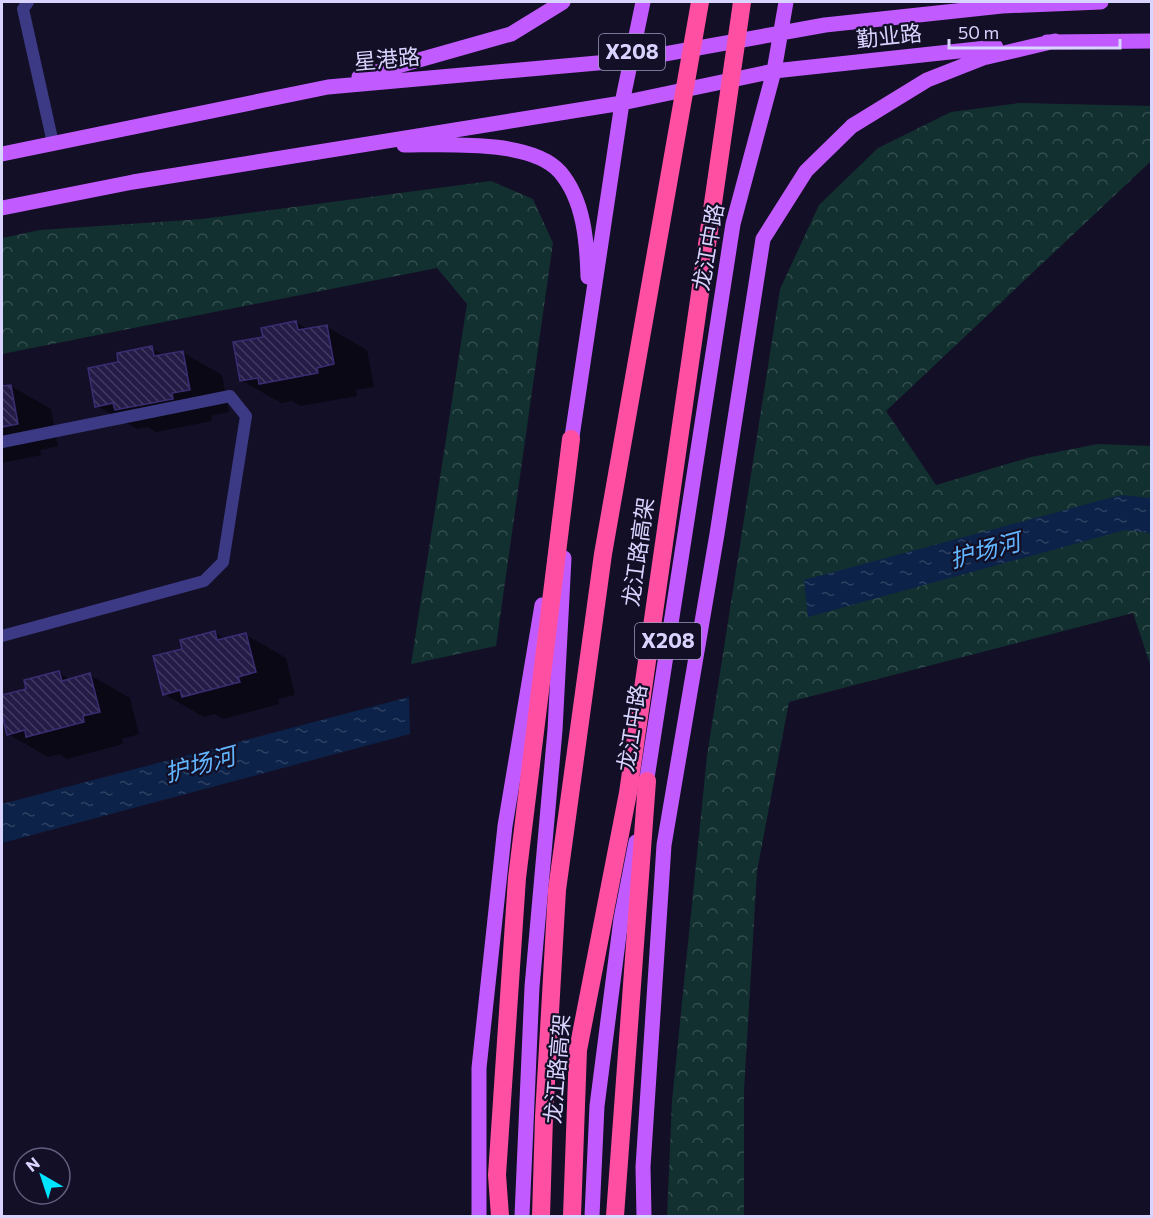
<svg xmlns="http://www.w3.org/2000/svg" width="1153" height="1218" viewBox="0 0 1153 1218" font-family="Commissioner,'Noto Sans SC',sans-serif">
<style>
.park{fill:url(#park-crowns)}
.water{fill:url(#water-ripples)}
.shadow{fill:#0007}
.building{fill:url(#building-back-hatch);stroke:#3b2d73;stroke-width:1.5}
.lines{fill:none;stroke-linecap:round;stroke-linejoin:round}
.lane{stroke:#3d3a85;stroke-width:12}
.primary{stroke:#c25bff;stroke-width:15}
.highway{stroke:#ff4fa3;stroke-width:18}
.highway-bridge{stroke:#ff4fa3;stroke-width:18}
.labels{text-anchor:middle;stroke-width:4.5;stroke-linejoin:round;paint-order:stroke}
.shield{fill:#130f26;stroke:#9e99be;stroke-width:1.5}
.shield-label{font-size:21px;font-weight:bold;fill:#d9d4ff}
.street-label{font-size:22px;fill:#d9d4ff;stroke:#130f26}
.water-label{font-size:24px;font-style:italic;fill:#62b6ff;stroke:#130f26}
</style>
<defs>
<pattern id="park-crowns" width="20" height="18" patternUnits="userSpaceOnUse" patternTransform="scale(1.5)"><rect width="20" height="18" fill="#12302f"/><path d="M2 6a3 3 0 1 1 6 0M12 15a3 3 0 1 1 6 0" fill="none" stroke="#344d4e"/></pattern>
<pattern id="water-ripples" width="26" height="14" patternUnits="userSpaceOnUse" patternTransform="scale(1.5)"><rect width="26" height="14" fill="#0c2248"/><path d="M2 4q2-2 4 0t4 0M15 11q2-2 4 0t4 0" fill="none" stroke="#2f4163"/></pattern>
<pattern id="building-back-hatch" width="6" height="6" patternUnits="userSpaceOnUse" patternTransform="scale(1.5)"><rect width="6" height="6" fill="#241b47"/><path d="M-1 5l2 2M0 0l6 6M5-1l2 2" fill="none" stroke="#433b63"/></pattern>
</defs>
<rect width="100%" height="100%" fill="#130f26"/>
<!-- park -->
<path class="park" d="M1020,103L1151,106V161L886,411L936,485L1031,457L1098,444L1151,446V667L1133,613L789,702L757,871L744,1091V1216H667L672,1101L707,756L780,289L819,205L878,148L951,112Z
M491,181L533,199L553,243L496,646L411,664L467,304L437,268L2,354V238L40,230L202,219Z"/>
<!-- water -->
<path class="water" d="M1121,495L1151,498V533L1125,530L808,617L804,580Z
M409,697L410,734L2,843V804Z"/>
<!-- shadow -->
<path class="shadow" d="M296,322L309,330L327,327L367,350L374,387L356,390L357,396L300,406L292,401L281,403L241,380L264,338Z
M151,348L165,356L182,352L222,375L229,412L211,416L212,421L156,432L147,427L137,429L97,406L120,363Z
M11,386L51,409L58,446L40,450L41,455L2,463V388Z
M215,633L227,640L246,635L286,658L295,695L278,699L279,704L223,719L215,714L204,717L164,694L184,650Z
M59,673L71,680L90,675L130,698L139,734L122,739L123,744L67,759L59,754L48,757L8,734L2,697L28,690Z"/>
<!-- building -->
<path class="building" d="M296,321L298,330L327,325L334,364L317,368L318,373L259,384L258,378L240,381L233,342L263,337L261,328Z
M152,346L154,356L183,351L190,390L172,393L173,399L115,410L113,403L95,407L88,368L118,362L117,353Z
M11,385L18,424L2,427V386Z
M215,631L217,640L246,633L256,672L238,677L240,682L182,697L180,690L163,695L153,656L182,649L180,640Z
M59,671L62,681L90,673L100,712L83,716L84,722L26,737L25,730L7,735L2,714V695L26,689L24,680Z"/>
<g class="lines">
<!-- lane -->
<path class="lane" d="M28,2L23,9L53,143
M2,442L230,396L246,416L223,562L204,581L2,636"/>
<!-- primary -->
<path class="primary" d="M1047,42L1152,41
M359,77L511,34L563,2
M404,145C444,145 531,139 560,172C584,200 587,242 588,277
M2,154L328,87L631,60L825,25L1002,6L1101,2
M2,208L133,182L622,103L774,71L996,47
M570,450L622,103L643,2
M645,791L733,224L774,71L786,2
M479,1216V1068L505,826L542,605
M522,1216L532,987L555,730L564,558
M592,1216L597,1106L621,919L636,842
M644,1216L643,1167L664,845L717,534L763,239L806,171L852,126L927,80L983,58L1055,41"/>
<!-- highway -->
<path class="highway" d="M500,1216L497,1175L517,878L571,439
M615,1216L647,781"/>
<!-- highway-bridge -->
<path class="highway-bridge" d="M541,1216L544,1117L557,890L603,554L700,2
M572,1216L578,1050L628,793L742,2"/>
</g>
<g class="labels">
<!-- shield labels -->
<g class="shield">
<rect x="599" y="34" width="66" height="36" rx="4.5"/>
<rect x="635" y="623" width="66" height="36" rx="4.5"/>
</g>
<g class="shield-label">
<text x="632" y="59">X208</text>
<text x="668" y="648">X208</text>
</g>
<!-- street labels -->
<g class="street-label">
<text transform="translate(889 36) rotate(-6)" y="8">勤业路</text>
<text transform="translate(387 59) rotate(-5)" y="8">星港路</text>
<text transform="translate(708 247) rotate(-80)" y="8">龙江中路</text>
<text transform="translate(638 552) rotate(-82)" y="8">龙江路高架</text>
<text transform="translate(632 728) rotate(-81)" y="8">龙江中路</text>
<text transform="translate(557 1069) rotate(-85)" y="8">龙江路高架</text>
</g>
<!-- water labels -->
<g class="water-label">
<text transform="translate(985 551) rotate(-15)" y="8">护场河</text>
<text transform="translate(200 765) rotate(-15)" y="8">护场河</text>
</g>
</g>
<!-- border -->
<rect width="1153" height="1218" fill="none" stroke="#d9d4ff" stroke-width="6"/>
<!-- north arrow -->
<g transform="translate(42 1176) rotate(321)"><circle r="28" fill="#130f26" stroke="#625e7d" stroke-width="1.5"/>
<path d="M0-4.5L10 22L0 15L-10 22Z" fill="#00e5ff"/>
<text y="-9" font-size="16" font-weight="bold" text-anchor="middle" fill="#d9d4ff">N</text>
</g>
<!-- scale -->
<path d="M949 39v9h171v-9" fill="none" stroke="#d9d4ff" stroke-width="3"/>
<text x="958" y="39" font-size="18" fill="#d9d4ff" stroke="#130f26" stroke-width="4.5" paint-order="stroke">50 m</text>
</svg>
